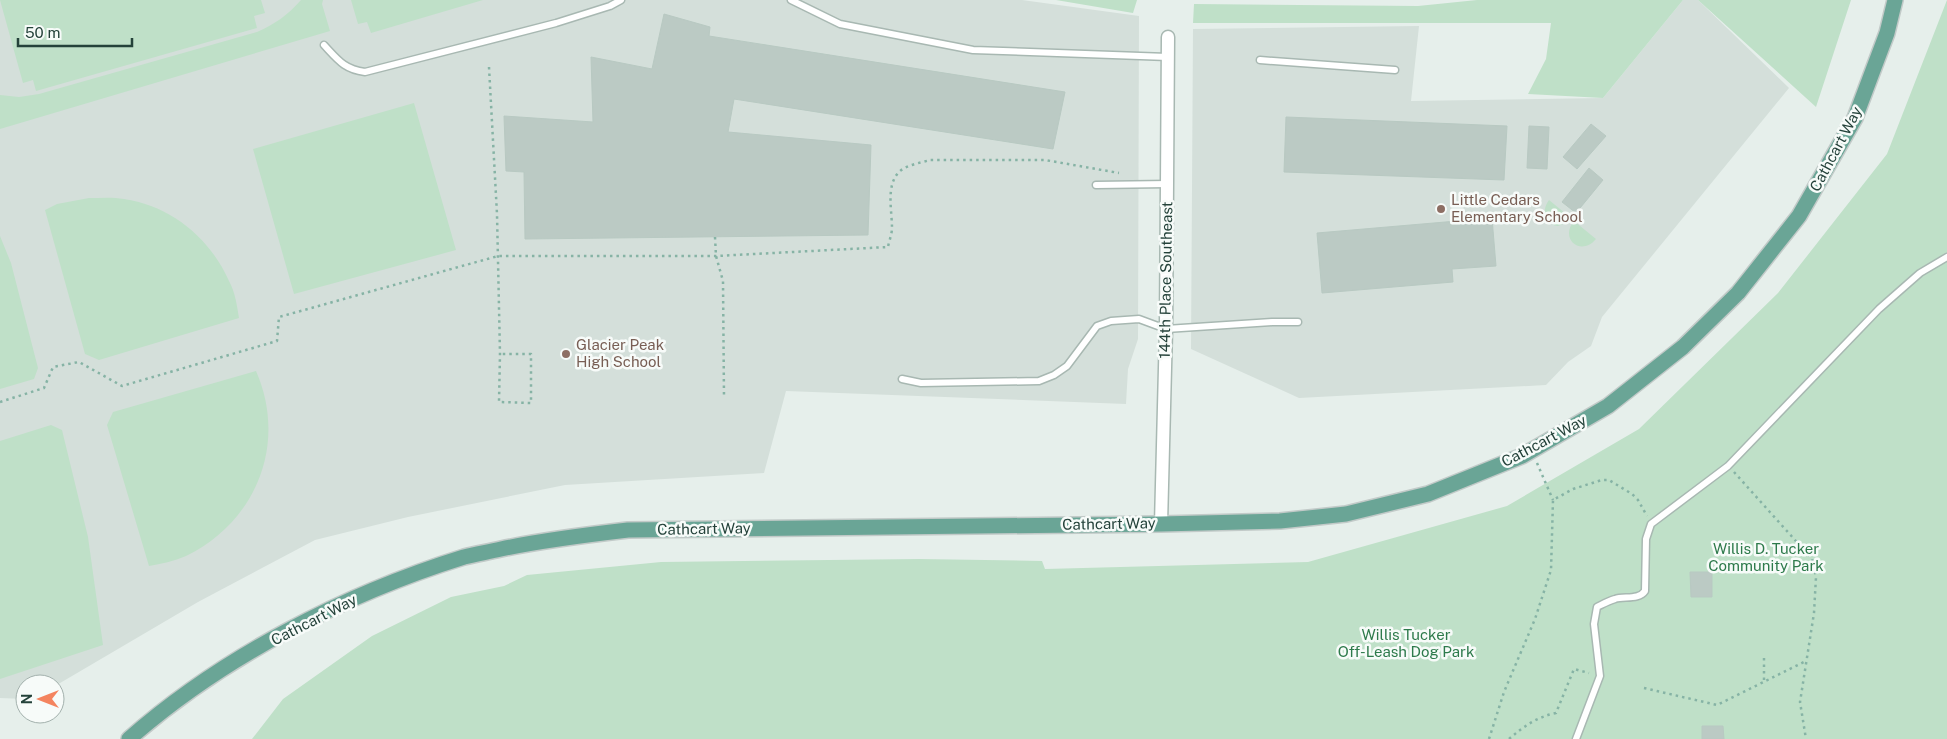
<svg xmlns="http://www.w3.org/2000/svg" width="1947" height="739" viewBox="0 0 1947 739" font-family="'Public Sans',sans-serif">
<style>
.built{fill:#d4dfda}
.green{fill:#bfe0c8}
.building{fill:#bbcac4;stroke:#b8c9c2}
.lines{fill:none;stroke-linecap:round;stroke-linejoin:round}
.service-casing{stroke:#a8b8b2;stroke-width:9}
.minor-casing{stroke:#a8b8b2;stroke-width:15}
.primary-casing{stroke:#c2cac8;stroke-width:18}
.path{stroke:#86b3a5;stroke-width:2.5;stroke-dasharray:2.5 4;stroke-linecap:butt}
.service{stroke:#fff;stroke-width:6}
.minor{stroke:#fff;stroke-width:12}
.primary{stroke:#6aa596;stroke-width:15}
.education-dot{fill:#8d6e63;stroke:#f7fbf9;stroke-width:2}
.labels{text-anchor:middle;stroke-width:5;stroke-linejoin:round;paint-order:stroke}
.street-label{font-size:15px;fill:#24423a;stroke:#f7fbf9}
.education-label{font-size:15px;fill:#785e54;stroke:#f7fbf9;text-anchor:start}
.park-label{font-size:15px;fill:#2d7a4b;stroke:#f7fbf9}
</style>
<rect width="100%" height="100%" fill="#e6efeb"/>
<!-- built -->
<path class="built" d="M0,0H1022L1139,16L1138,339L1128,369L1126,404L786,391L764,473L565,485L408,517L315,540L198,602L55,686V684H25V699L0,698Z
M1683,0H1698L1789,88L1602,317L1591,346L1568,362L1546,385L1299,398L1191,349L1193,29L1419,26L1411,101L1603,98Z"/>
<!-- green -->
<path class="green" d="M0,0H261L265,13L254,16L257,28L36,91L33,80L23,83Z
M301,0H323L322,4L330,31L0,129V95L19,97L39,94L257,32C275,24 288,15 301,0Z
M351,0H483L371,33L367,22L358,24Z
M1056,0H1137L1133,13Z
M1477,0H1683L1603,98L1528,94L1546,59L1551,23H1193L1194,4L1418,6Z
M1698,0H1851L1816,107Z
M1947,0V739H252L283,699L372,636L451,597L504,586L527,575L661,562L919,559L1042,561L1045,569L1308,562L1507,506L1639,429L1778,293L1887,154Z
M414,103L456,250L294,294L253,149Z
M89,198C101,198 113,197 124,199C171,206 210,238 229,281C235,292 237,305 239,318L99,360L85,354L45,210L57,204Z
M1549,200L1571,218L1568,222L1558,226C1544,224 1541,211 1549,200Z
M1574,221L1596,239C1581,257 1559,239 1574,221Z
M0,236L11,263L38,368L34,379L0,389Z
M256,371C288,444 256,522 186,556C174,561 161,564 149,566L107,425L113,412Z
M51,425L62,430L88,537L103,645L0,679V441Z"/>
<!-- building -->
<path class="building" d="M664,14L710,27L709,36L1065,92L1053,149L734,99L728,132L871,145L868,235L525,239L524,172L506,171L504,116L593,122L591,57L652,69Z
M1286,117L1507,126L1504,180L1284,172Z
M1591,124L1606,136L1577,169L1563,157Z
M1529,126L1549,127L1547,169L1527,168Z
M1589,168L1603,180L1576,213L1562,202Z
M1492,218L1496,266L1452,269L1453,282L1322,293L1317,233Z
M1690,572H1712V597H1691Z
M1702,726H1723L1724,739H1702Z"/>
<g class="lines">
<!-- service casing -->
<g class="service-casing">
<path id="service" d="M791,0L840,24L973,50L1168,57
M324,45C338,60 344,69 365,72L556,23L610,6L621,0
M1260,60L1395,70
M1096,185L1168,184
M902,379L921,383L1039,381L1054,375L1067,366L1097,326L1111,321L1139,319L1166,329L1272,322H1298
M1576,739L1600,676L1594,624L1597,607C1603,604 1608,601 1615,599C1624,596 1639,600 1645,591L1646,539L1651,524L1728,466L1879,309L1920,273L1947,257"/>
</g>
<!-- minor casing -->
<g class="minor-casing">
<path id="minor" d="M1161,524L1166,329L1168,37"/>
</g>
<!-- primary casing -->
<g class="primary-casing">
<path id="primary" d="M129,739C222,657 345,594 464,557C476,554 488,552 501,549C543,540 585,535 628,530L1161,524L1280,521L1346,514L1428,494L1522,456L1608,406L1683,347L1738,293L1799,216L1855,118L1887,33L1895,0"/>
</g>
<!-- path -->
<path class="path" d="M489,67L497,214L500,354L499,402L531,403V354H500
M715,237L716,256L723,281L724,397
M0,402L44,388L53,367L79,362L122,386L277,341L279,317L498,256H716L888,247C889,241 892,234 892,228C892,211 886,187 898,173C905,165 920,163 930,160H1045L1119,173
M1537,463L1553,500
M1734,472L1812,559L1816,577L1814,613L1800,702L1806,739
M1764,658V681
M1644,688L1717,705L1806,661
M1489,739L1504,692L1535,619L1551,570L1553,500L1573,489L1602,480H1609L1632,494L1638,500L1647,516
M1509,739C1524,726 1537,717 1556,713L1574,669L1589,673"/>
<!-- service -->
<use href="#service" class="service"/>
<!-- minor -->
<use href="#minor" class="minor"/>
<!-- primary -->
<use href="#primary" class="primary"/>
</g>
<!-- markers -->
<g class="education-dot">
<circle cx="1441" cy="209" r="5"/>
<circle cx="566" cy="354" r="5"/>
</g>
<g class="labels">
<!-- street labels -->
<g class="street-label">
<text transform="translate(1836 149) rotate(-62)" y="5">Cathcart Way</text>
<text transform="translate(1166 280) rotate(-89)" y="5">144th Place Southeast</text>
<text transform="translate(1544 441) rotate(-28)" y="5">Cathcart Way</text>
<text transform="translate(1109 524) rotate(-1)" y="5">Cathcart Way</text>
<text transform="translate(704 529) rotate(-1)" y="5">Cathcart Way</text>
<text transform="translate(314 620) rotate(-27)" y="5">Cathcart Way</text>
</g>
<!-- education labels -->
<g class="education-label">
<text x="1451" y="205">Little Cedars<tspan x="1451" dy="17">Elementary School</tspan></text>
<text x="576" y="350">Glacier Peak<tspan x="576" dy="17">High School</tspan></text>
</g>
<!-- park labels -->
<g class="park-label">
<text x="1766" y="554">Willis D. Tucker<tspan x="1766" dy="17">Community Park</tspan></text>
<text x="1406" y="640">Willis Tucker<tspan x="1406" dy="17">Off-Leash Dog Park</tspan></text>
</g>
</g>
<!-- north arrow -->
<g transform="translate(40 699) rotate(270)"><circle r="24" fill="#f7fbf9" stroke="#a3b1ad"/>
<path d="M0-4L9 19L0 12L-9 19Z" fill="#f4845f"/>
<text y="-8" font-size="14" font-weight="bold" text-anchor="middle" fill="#24423a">N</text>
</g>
<!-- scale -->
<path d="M18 38v8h114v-8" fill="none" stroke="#24423a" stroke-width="2.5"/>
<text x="25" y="38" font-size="15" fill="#24423a" stroke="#f7fbf9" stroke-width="4" paint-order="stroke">50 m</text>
</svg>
